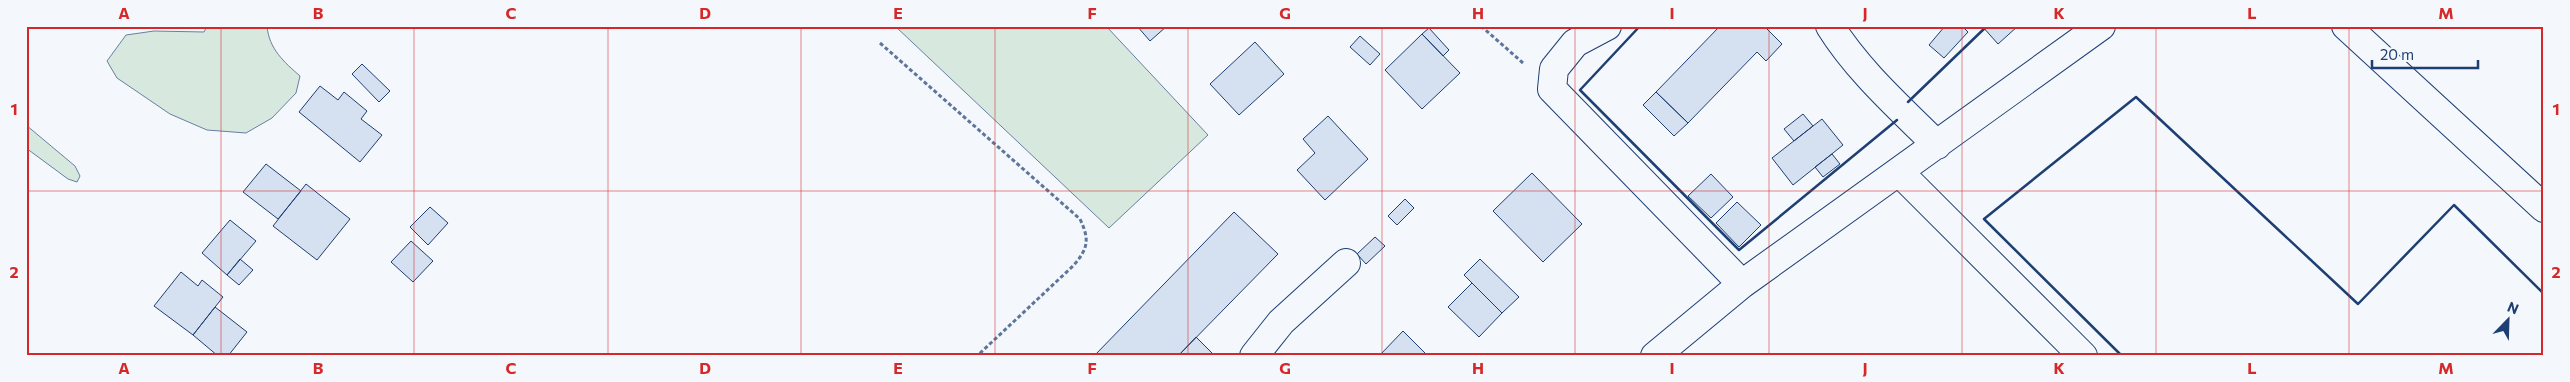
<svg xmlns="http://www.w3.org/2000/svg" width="2570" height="382" viewBox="0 0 2570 382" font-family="Commissioner,sans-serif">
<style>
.green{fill:#d7e8df;stroke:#687fa3}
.building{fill:#d5e0f0;stroke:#1d3f73}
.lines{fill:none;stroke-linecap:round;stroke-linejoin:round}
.minor-casing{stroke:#1d3f73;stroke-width:30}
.path{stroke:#5e769c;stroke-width:3;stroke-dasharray:4 2.5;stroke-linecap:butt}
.minor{stroke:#f4f7fb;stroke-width:28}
.wall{stroke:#1d3f73;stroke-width:2.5}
.grid{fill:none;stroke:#d62828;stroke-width:1;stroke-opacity:0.55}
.neatline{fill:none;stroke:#d62828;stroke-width:2}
.grid-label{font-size:16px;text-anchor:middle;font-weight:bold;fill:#d62828}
</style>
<rect width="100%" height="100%" fill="#f4f7fb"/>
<!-- green -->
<path class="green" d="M207,26H267C269,49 284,62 300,76L296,93L272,118L246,133L207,130L170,114L117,78L107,61L126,35L154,31L204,32Z
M895,26H1106L1208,135L1109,228Z
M26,125L75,166L80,176L77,182L68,179L26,148Z"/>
<!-- building -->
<path class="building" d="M1137,26H1167L1150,41Z
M1720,26H1764L1782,44L1766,61L1757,52L1688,123L1656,92Z
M1945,26H1962L1968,32L1944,58L1929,45Z
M1982,26H2018L1998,44Z
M1429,28L1449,50L1443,56L1422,34Z
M1422,34L1460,73L1422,109L1385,70Z
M1360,36L1380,54L1370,65L1350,47Z
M1255,42L1284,74L1239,115L1210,84Z
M362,64L390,91L379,102L352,74Z
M320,86L338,100L344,92L367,111L361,119L382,135L360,162L299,112Z
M1656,92L1688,123L1674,136L1643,105Z
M1803,114L1813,126L1794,141L1784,129Z
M1328,116L1368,159L1325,200L1297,170L1315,153L1303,139Z
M1822,119L1843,145L1793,185L1772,158Z
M1832,154L1840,164L1823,177L1815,167Z
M266,164L301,191L278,219L243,192Z
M1532,173L1582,224L1543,262L1493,211Z
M1711,174L1733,197L1711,218L1688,196Z
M306,184L350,219L317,260L273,226Z
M1405,199L1414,208L1397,225L1388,216Z
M1737,202L1761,225L1739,247L1716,223Z
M430,207L448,223L428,245L410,227Z
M1234,212L1278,254L1178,356H1094Z
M230,220L256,241L227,275L202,253Z
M1375,237L1385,246L1366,264L1357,254Z
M411,241L433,261L413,282L391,262Z
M240,259L253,270L239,285L227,275Z
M1480,259L1519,297L1502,313L1464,275Z
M181,272L198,286L202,280L223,297L193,335L154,306Z
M1472,283L1502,313L1479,337L1448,307Z
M215,307L247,332L228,356H218L193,335Z
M1403,331L1428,356H1379Z
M1196,337L1215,356H1178Z"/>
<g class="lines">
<!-- minor casing -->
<g class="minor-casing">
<path id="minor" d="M1607,26L1575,43L1554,69L1552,89L1742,284
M1830,26C1858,71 1900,108 1937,145
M2346,26L2544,208
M1899,172L2083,356
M1254,356L1281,322L1346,263
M1655,356L1742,284L2101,26"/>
</g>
<!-- path -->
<path class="path" d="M1481,26L1523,63
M880,43L1080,219C1090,240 1088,249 1073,266L977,356"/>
<!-- minor -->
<use href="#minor" class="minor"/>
<!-- wall -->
<path class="wall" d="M1640,26L1580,90L1739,250L1897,120
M1908,102L1987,26
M2122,356L1984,219L2136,97L2358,304L2454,205L2544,294"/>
</g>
<!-- grid -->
<path class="grid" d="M221,26V356M414,26V356M608,26V356M801,26V356M995,26V356M1188,26V356M1382,26V356M1575,26V356M1769,26V356M1962,26V356M2156,26V356M2349,26V356M26,191H2544"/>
<!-- border -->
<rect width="2570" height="382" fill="none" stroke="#f4f7fb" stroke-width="55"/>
<!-- north arrow -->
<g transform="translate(2508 320) rotate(23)" stroke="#f4f7fb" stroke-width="4" paint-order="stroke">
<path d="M0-4L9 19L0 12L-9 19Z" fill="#1d3f73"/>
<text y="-8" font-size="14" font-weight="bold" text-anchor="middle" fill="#1d3f73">N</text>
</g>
<!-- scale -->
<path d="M2372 60v8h106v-8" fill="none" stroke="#1d3f73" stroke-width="2.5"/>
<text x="2380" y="60" font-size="15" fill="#1d3f73" stroke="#f4f7fb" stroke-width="4" paint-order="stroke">20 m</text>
<rect x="28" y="28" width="2514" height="326" class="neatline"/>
<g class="grid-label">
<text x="124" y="19">A</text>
<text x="318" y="19">B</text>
<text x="511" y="19">C</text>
<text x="705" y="19">D</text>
<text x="898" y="19">E</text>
<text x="1092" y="19">F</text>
<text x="1285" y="19">G</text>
<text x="1478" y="19">H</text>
<text x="1672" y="19">I</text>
<text x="1865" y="19">J</text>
<text x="2059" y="19">K</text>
<text x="2252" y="19">L</text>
<text x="2446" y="19">M</text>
<text x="14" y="115">1</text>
<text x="2556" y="115">1</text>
<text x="14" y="278">2</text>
<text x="2556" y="278">2</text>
<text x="124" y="374">A</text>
<text x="318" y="374">B</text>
<text x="511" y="374">C</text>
<text x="705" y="374">D</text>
<text x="898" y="374">E</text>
<text x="1092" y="374">F</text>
<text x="1285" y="374">G</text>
<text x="1478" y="374">H</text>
<text x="1672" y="374">I</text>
<text x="1865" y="374">J</text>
<text x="2059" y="374">K</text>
<text x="2252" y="374">L</text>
<text x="2446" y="374">M</text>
</g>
</svg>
